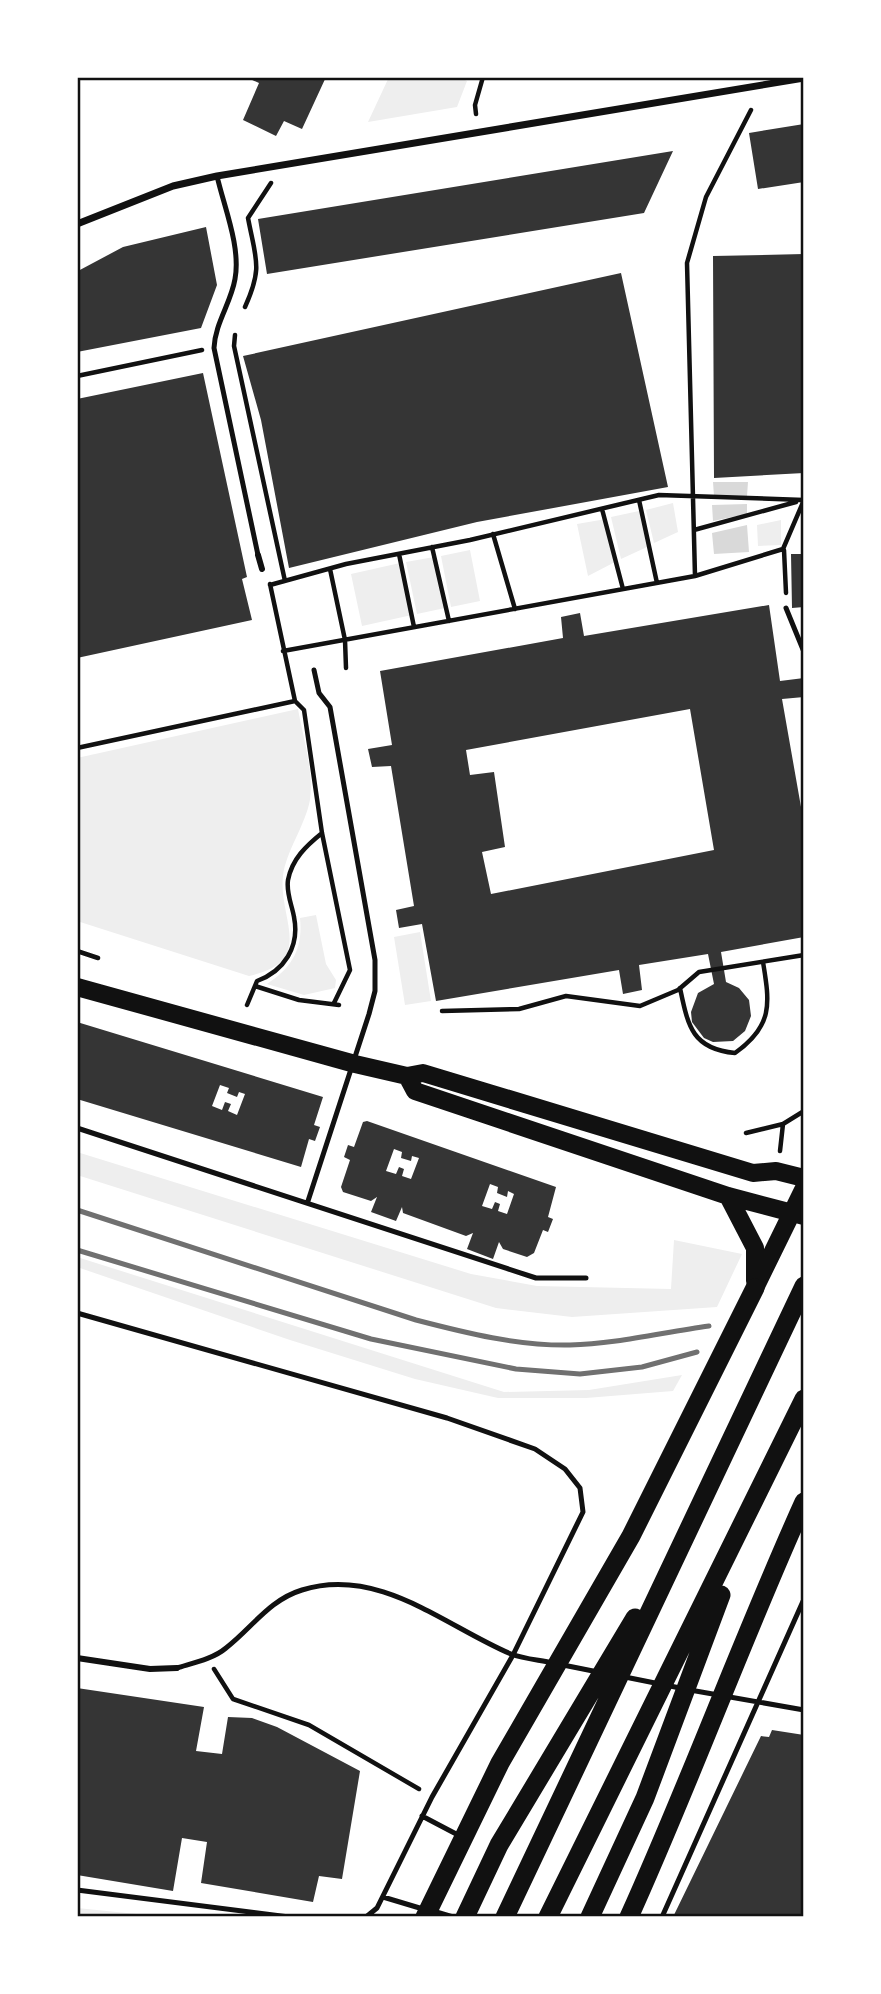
<svg xmlns="http://www.w3.org/2000/svg" width="881" height="1994" viewBox="0 0 881 1994" font-family="'Alegreya Sans',sans-serif">
<style>
.green{fill:#eee}
.water{fill:#d9d9d9}
.building{fill:#353535;fill-rule:evenodd}
.lines{fill:none;stroke-linecap:round;stroke-linejoin:round}
.path{stroke:#111;stroke-width:4.5}
.service{stroke:#111;stroke-width:5}
.pedestrian{stroke:#111;stroke-width:6}
.minor{stroke:#111;stroke-width:7}
.primary{stroke:#111;stroke-width:18}
.trunk{stroke:#111;stroke-width:19}
.rail{stroke:#707070;stroke-width:5}
.neatline{fill:none;stroke:#111;stroke-width:2.5}
</style>
<rect width="100%" height="100%" fill="#fff"/>
<!-- green -->
<path class="green" d="M389,77H459L467,81L457,107L368,122Z
M673,503L678,532L654,543L646,510Z
M639,511L647,547L621,559L611,517Z
M606,519L615,562L588,576L577,524Z
M781,520V545L758,546L757,525Z
M470,550L480,601L451,607L441,556Z
M434,557L445,608L417,614L406,562Z
M400,563L412,615L362,626L351,574Z
M298,709C303,737 314,772 310,800C305,826 286,851 283,876C278,919 317,961 249,976L77,921V758Z
M316,915L326,964L336,980L335,988L304,995L267,984C293,967 303,948 300,918Z
M420,932L431,1001L405,1005L394,937Z
M77,1152L471,1274L537,1286L671,1289L674,1240L742,1254L717,1307L572,1317L496,1308L77,1175Z
M77,1257L504,1392L589,1390L682,1375L673,1391L586,1398H498L415,1379L290,1340L77,1267Z
M77,1908L166,1917H77Z"/>
<!-- water -->
<path class="water" d="M713,482H748L747,496H714Z
M747,504V514L713,521L712,505Z
M747,525L749,552L714,554L712,533Z"/>
<!-- building -->
<path class="building" d="M251,77H326L302,129L284,121L276,136L243,120L259,83L250,79Z
M804,124V182L758,189L749,133Z
M673,151L644,213L267,274L258,219Z
M206,227L217,285L201,328L77,352L78,271L123,247Z
M804,254V473L714,478L713,256Z
M621,273L668,487L477,522L289,568L261,420L243,356Z
M203,373L247,577L242,579L252,620L77,658V399Z
M791,554H804V607L792,608Z
M769,605L780,681L804,678V697L782,699L804,824V937L721,952L726,982L739,988L749,1000L751,1016L745,1031L733,1041L713,1042L704,1038L692,1022L691,1012L698,993L714,984L708,954L639,965L642,990L623,994L619,970L436,1001L422,924L399,928L396,910L414,906L391,766L372,767L368,749L392,745L380,671L563,638L561,617L580,613L584,636ZM690,709L714,850L491,894L482,852L505,847L494,772L470,775L466,750Z
M77,1022L323,1097L314,1125L320,1127L315,1141L309,1139L301,1167L77,1099ZM220,1085L229,1088L227,1093L237,1097L239,1092L245,1094L237,1115L228,1111L231,1104L225,1102L222,1110L212,1106Z
M367,1121L556,1187L548,1217L553,1219L548,1232L543,1230L534,1253L527,1257L503,1249L499,1242L493,1259L467,1249L473,1233L466,1236L403,1213L402,1207L396,1221L371,1212L377,1197L371,1201L343,1192L341,1187L350,1160L344,1157L348,1145L354,1147L363,1122ZM394,1149L402,1152L401,1158L411,1161L412,1156L419,1158L411,1179L402,1176L404,1169L399,1167L396,1174L386,1171ZM490,1184L498,1187L497,1193L507,1197L508,1191L514,1194L507,1214L498,1211L500,1204L495,1202L492,1209L482,1206Z
M77,1688L204,1707L196,1751L222,1754L228,1717L252,1718L277,1727L360,1771L342,1879L319,1876L313,1902L201,1883L207,1842L182,1838L173,1891L77,1875Z
M772,1730L804,1735V1917H673L761,1736L769,1737Z"/>
<g class="lines">
<!-- path -->
<path class="path" d="M476,114L475,105L483,77
M245,307C263,267 256,260 248,218L271,183
M235,335L234,346L285,581
M77,376L202,350
M639,500L657,583
M602,509L623,589
M694,530L796,502
M493,534L515,609
M432,547L449,621
M784,550L786,593
M399,554L414,627
M330,569L345,640L346,668
M695,576L687,263L706,197L751,110
M270,584L295,701L304,710L322,833L350,970L334,1003
M270,585L346,564L470,540L659,495L804,500
M283,651L695,576L783,549L804,500
M77,748L295,701
M77,951L98,958
M255,986L299,1000L339,1005
M680,988C688,1026 692,1049 735,1053C773,1026 770,1004 763,962
M247,1005L257,981C284,971 300,947 294,917C292,905 286,893 288,880C292,859 306,846 322,833
M442,1011L519,1009L566,996L640,1006L678,990L699,972L804,955
M746,1133L783,1124L804,1111
M780,1151L783,1124
M214,1669L233,1699L309,1725L419,1789"/>
<!-- service -->
<path class="service" d="M217,176C224,207 241,247 235,279C231,303 215,323 214,348L258,555
M786,608L804,652
M77,1128L536,1278H586
M308,1201L369,1014L375,991V960L330,707L319,693L314,670
M77,1313L447,1418L535,1449L565,1469L580,1488L583,1512L513,1655L432,1797L377,1908L366,1917
M563,1665L598,1672
M177,1668C193,1663 213,1659 226,1648C252,1628 269,1600 302,1590C379,1566 445,1626 511,1654C524,1659 540,1660 553,1663
M625,1677L680,1688
M690,1690L804,1710
M422,1816L460,1836
M77,1890L289,1917
M383,1897L423,1909
M433,1911L453,1917
M662,1917L804,1599"/>
<!-- pedestrian -->
<path class="pedestrian" d="M258,555L262,569
M77,1658L150,1669L177,1668"/>
<!-- minor -->
<path class="minor" d="M77,224L173,186L217,176L804,78"/>
<!-- primary -->
<path class="primary" d="M77,987L355,1064L407,1076L423,1073L753,1173L776,1171L804,1178
M407,1076L415,1091L728,1196L804,1216
M728,1196L755,1248V1281
M755,1288L804,1188"/>
<!-- trunk -->
<path class="trunk" d="M425,1917L500,1763L631,1536L755,1288
M465,1917L499,1845L635,1618
M505,1917L804,1286
M548,1917L804,1399
M590,1917L645,1798L721,1595
M629,1917C691,1780 742,1639 804,1502"/>
<!-- rail -->
<path class="rail" d="M77,1210L416,1320C466,1333 518,1346 570,1345C616,1344 664,1332 709,1326
M77,1250L371,1339L516,1369L580,1374L642,1367L697,1352"/>
</g>
<!-- border -->
<rect width="881" height="1994" fill="none" stroke="#ffffff" stroke-width="158"/>
<rect x="79" y="79" width="723" height="1836" class="neatline"/>
</svg>
